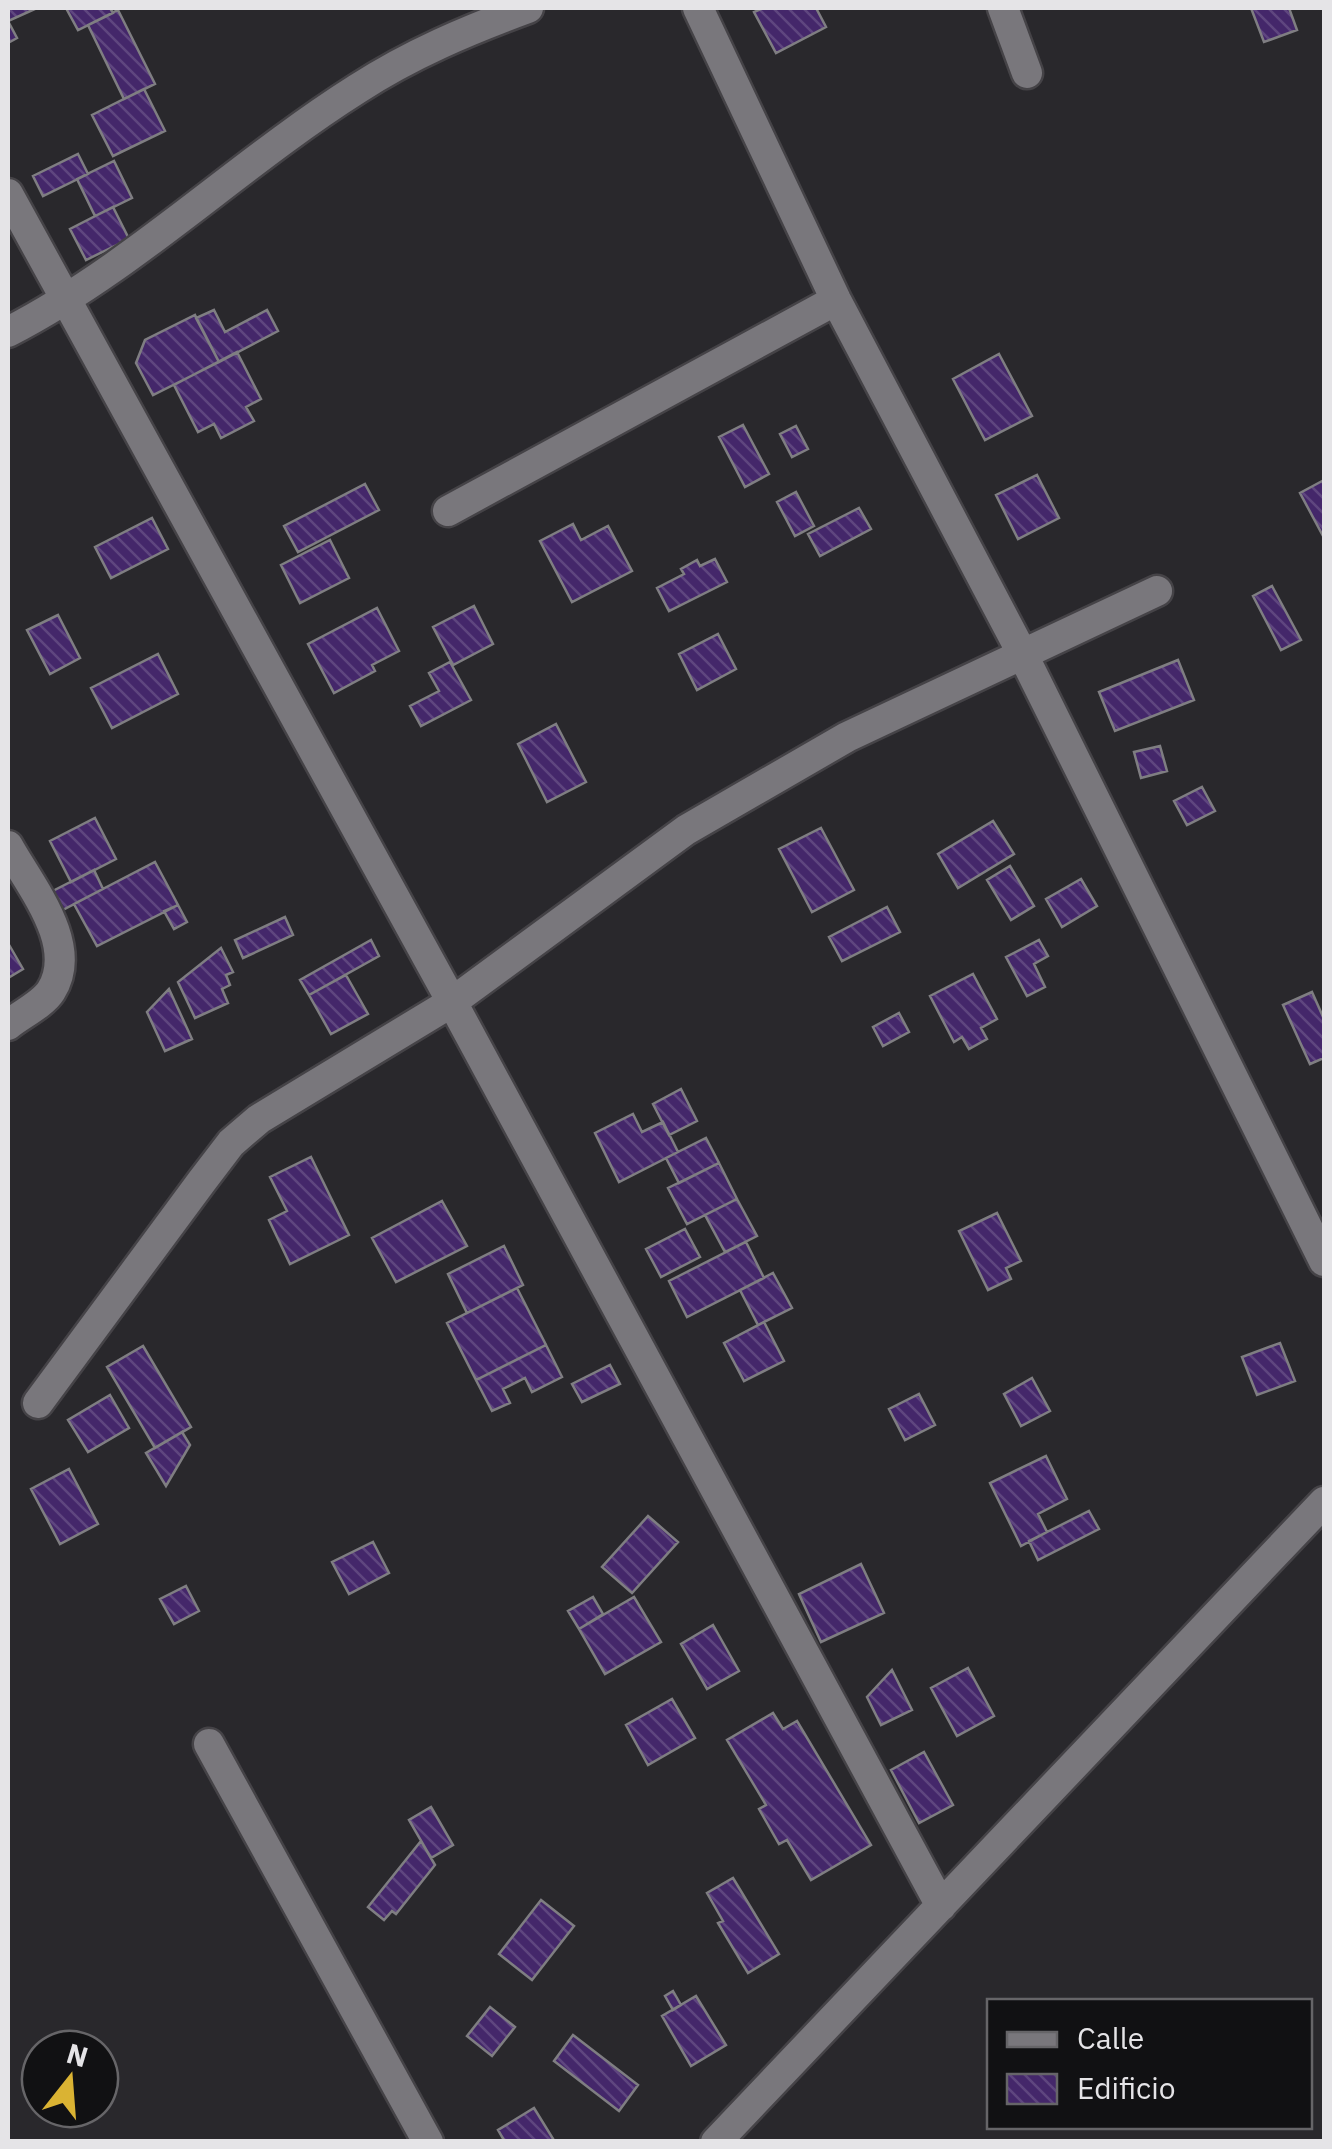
<svg xmlns="http://www.w3.org/2000/svg" width="1332" height="2149" viewBox="0 0 1332 2149" font-family="'IBM Plex Sans',sans-serif">
<style>
.building{fill:url(#building-back-hatch);stroke:#7f7e82;stroke-width:2.5}
.lines{fill:none;stroke-linecap:round;stroke-linejoin:round}
.minor-casing{stroke:#454347;stroke-width:35}
.minor{stroke:#79777c;stroke-width:30}
</style>
<defs>
<pattern id="building-back-hatch" width="6" height="6" patternUnits="userSpaceOnUse" patternTransform="scale(2.5)"><rect width="6" height="6" fill="#44276a"/><path d="M-1 5l2 2M0 0l6 6M5-1l2 2" fill="none" stroke="#5f467f"/></pattern>
</defs>
<rect width="100%" height="100%" fill="#29282c"/>
<!-- building -->
<path class="building" d="M8,8H37L8,21L17,38L8,43Z
M66,8H110L113,13L78,30Z
M763,8H816L826,27L776,53L754,12Z
M1251,8H1289L1297,30L1264,42Z
M118,10L155,84L124,99L88,25Z
M144,89L165,131L113,156L92,115Z
M78,154L88,174L43,196L33,176Z
M114,161L132,198L95,216L77,179Z
M113,207L129,239L86,260L70,229Z
M214,310L225,332L267,310L278,331L219,362L196,318Z
M195,315L219,362L153,395L136,363L145,340Z
M237,352L261,399L246,407L254,421L221,438L214,424L198,432L174,385Z
M999,354L1032,416L985,440L953,379Z
M743,425L769,474L745,487L719,437Z
M796,426L808,449L792,457L780,434Z
M1037,475L1059,518L1018,539L996,495Z
M1324,480V535L1323,536L1300,493Z
M365,484L379,510L298,552L284,526Z
M796,492L814,526L795,536L777,502Z
M859,508L871,529L820,556L808,534Z
M152,518L168,549L111,578L95,547Z
M573,524L581,540L608,526L632,571L572,602L540,541Z
M330,540L349,578L300,603L281,565Z
M715,559L727,582L669,611L657,588L684,574L681,569L697,560L700,566Z
M1272,586L1301,640L1281,650L1253,596Z
M474,606L493,644L453,665L433,627Z
M377,608L399,651L372,665L375,671L334,693L308,644Z
M58,615L80,658L50,674L27,630Z
M718,634L736,669L697,690L679,654Z
M158,654L178,694L112,728L91,688Z
M1178,660L1194,700L1115,731L1099,692Z
M450,662L471,700L421,726L410,706L439,691L429,673Z
M556,724L586,782L547,802L518,744Z
M1160,746L1167,771L1141,778L1134,752Z
M1202,787L1215,811L1187,825L1174,801Z
M95,818L116,859L71,882L50,841Z
M993,821L1014,854L958,888L938,854Z
M821,828L854,890L812,912L779,849Z
M155,862L178,905L97,946L74,904Z
M1010,866L1034,906L1011,920L987,880Z
M94,870L103,889L53,915L43,896Z
M1081,879L1097,906L1062,927L1046,899Z
M178,905L187,922L174,929L164,911Z
M887,907L900,932L842,961L829,937Z
M285,917L293,935L243,958L235,940Z
M371,940L379,956L309,995L300,980Z
M1039,940L1048,956L1034,964L1045,987L1027,996L1006,957Z
M8,943L23,969L8,978Z
M221,948L233,972L226,975L230,985L222,989L228,1003L195,1018L178,982Z
M973,974L997,1019L981,1028L987,1039L969,1049L962,1037L954,1042L930,996Z
M346,975L368,1014L331,1034L309,995Z
M169,989L192,1039L165,1051L147,1012Z
M1312,992L1324,1019V1058L1310,1064L1283,1005Z
M899,1013L909,1032L883,1046L873,1027Z
M681,1089L697,1121L669,1135L653,1104Z
M633,1114L642,1132L663,1122L678,1152L619,1182L595,1133Z
M706,1138L719,1163L679,1183L666,1158Z
M311,1157L349,1235L290,1264L269,1220L287,1211L270,1177Z
M719,1163L737,1199L687,1224L668,1188Z
M737,1199L757,1236L725,1252L705,1215Z
M442,1201L467,1246L396,1282L372,1238Z
M997,1213L1021,1261L1006,1268L1011,1279L988,1290L959,1231Z
M685,1229L700,1257L661,1277L646,1249Z
M746,1242L764,1278L687,1317L669,1281Z
M504,1246L523,1285L467,1313L448,1274Z
M773,1273L792,1308L758,1325L740,1290Z
M517,1288L546,1345L476,1380L447,1323Z
M764,1322L784,1361L744,1381L724,1343Z
M1280,1343L1295,1381L1257,1395L1242,1357Z
M546,1345L562,1377L532,1392L525,1378L503,1389L510,1403L492,1411L476,1380Z
M143,1346L191,1427L155,1448L107,1367Z
M610,1365L620,1384L582,1402L572,1384Z
M1032,1378L1050,1411L1021,1426L1004,1394Z
M919,1394L935,1425L905,1440L889,1409Z
M110,1395L129,1428L88,1452L68,1420Z
M182,1432L190,1445L166,1486L146,1453Z
M1046,1456L1067,1499L1038,1514L1047,1532L1021,1546L990,1483Z
M69,1469L98,1524L60,1544L31,1489Z
M1089,1511L1099,1529L1038,1560L1029,1541Z
M648,1516L678,1542L632,1593L602,1567Z
M373,1542L389,1573L349,1594L332,1562Z
M861,1564L884,1613L821,1642L799,1594Z
M186,1586L199,1611L174,1624L160,1599Z
M593,1597L603,1614L579,1629L568,1611Z
M634,1597L661,1642L605,1674L579,1629Z
M713,1625L739,1671L707,1689L681,1644Z
M968,1668L994,1716L957,1736L931,1688Z
M892,1670L912,1710L881,1725L867,1697Z
M672,1699L695,1738L648,1765L626,1725Z
M773,1713L783,1729L797,1721L871,1845L811,1880L787,1840L779,1844L759,1809L766,1805L727,1740Z
M924,1752L953,1805L919,1823L891,1770Z
M431,1807L453,1845L431,1858L409,1820Z
M421,1841L435,1865L396,1914L392,1911L384,1920L368,1907Z
M733,1878L779,1954L748,1973L718,1923L723,1921L707,1893Z
M541,1900L574,1926L532,1980L499,1954Z
M673,1991L681,2005L673,2010L665,1996Z
M696,1996L726,2045L691,2066L662,2016Z
M490,2007L515,2027L492,2056L467,2036Z
M573,2035L638,2085L619,2111L554,2061Z
M534,2108L555,2142H505L498,2130Z"/>
<g class="lines">
<!-- minor casing -->
<g class="minor-casing">
<path id="minor" d="M698,8L836,300L1022,653L1324,1261
M1003,8L1027,73
M8,194L452,1002L941,1906
M8,332C134,267 237,165 357,89C411,54 468,30 528,8
M448,511L836,300
M8,846C30,886 80,945 51,991C43,1004 20,1015 8,1025
M38,1403L202,1181L231,1143L259,1119L452,1002L686,830L847,737L1157,591
M209,1744L428,2142
M716,2142L1324,1502"/>
</g>
<!-- minor -->
<use href="#minor" class="minor"/>
</g>
<!-- border -->
<rect width="1332" height="2149" fill="none" stroke="#e5e4e7" stroke-width="20"/>
<!-- legend -->
<rect x="987" y="1999" width="325" height="130" fill="#111113" stroke="#666568" stroke-width="2.5"/>
<rect x="1007" y="2032" width="50" height="15" fill="#79777c" stroke="#666568" stroke-width="2.5"/>
<text x="1077" y="2049" font-size="30" fill="#e5e4e7">Calle</text>
<rect x="1007" y="2074" width="50" height="30" fill="url(#building-back-hatch)" stroke="#666568" stroke-width="2.5"/>
<text x="1077" y="2099" font-size="30" fill="#e5e4e7">Edificio</text>
<!-- north arrow -->
<g transform="translate(70 2079) rotate(17)"><circle r="48" fill="#111113" stroke="#666568" stroke-width="2.5"/>
<path d="M0-8L18 38L0 25L-18 38Z" fill="#dab333"/>
<text y="-15" font-size="28" font-weight="bold" text-anchor="middle" fill="#e5e4e7">N</text>
</g>
</svg>
